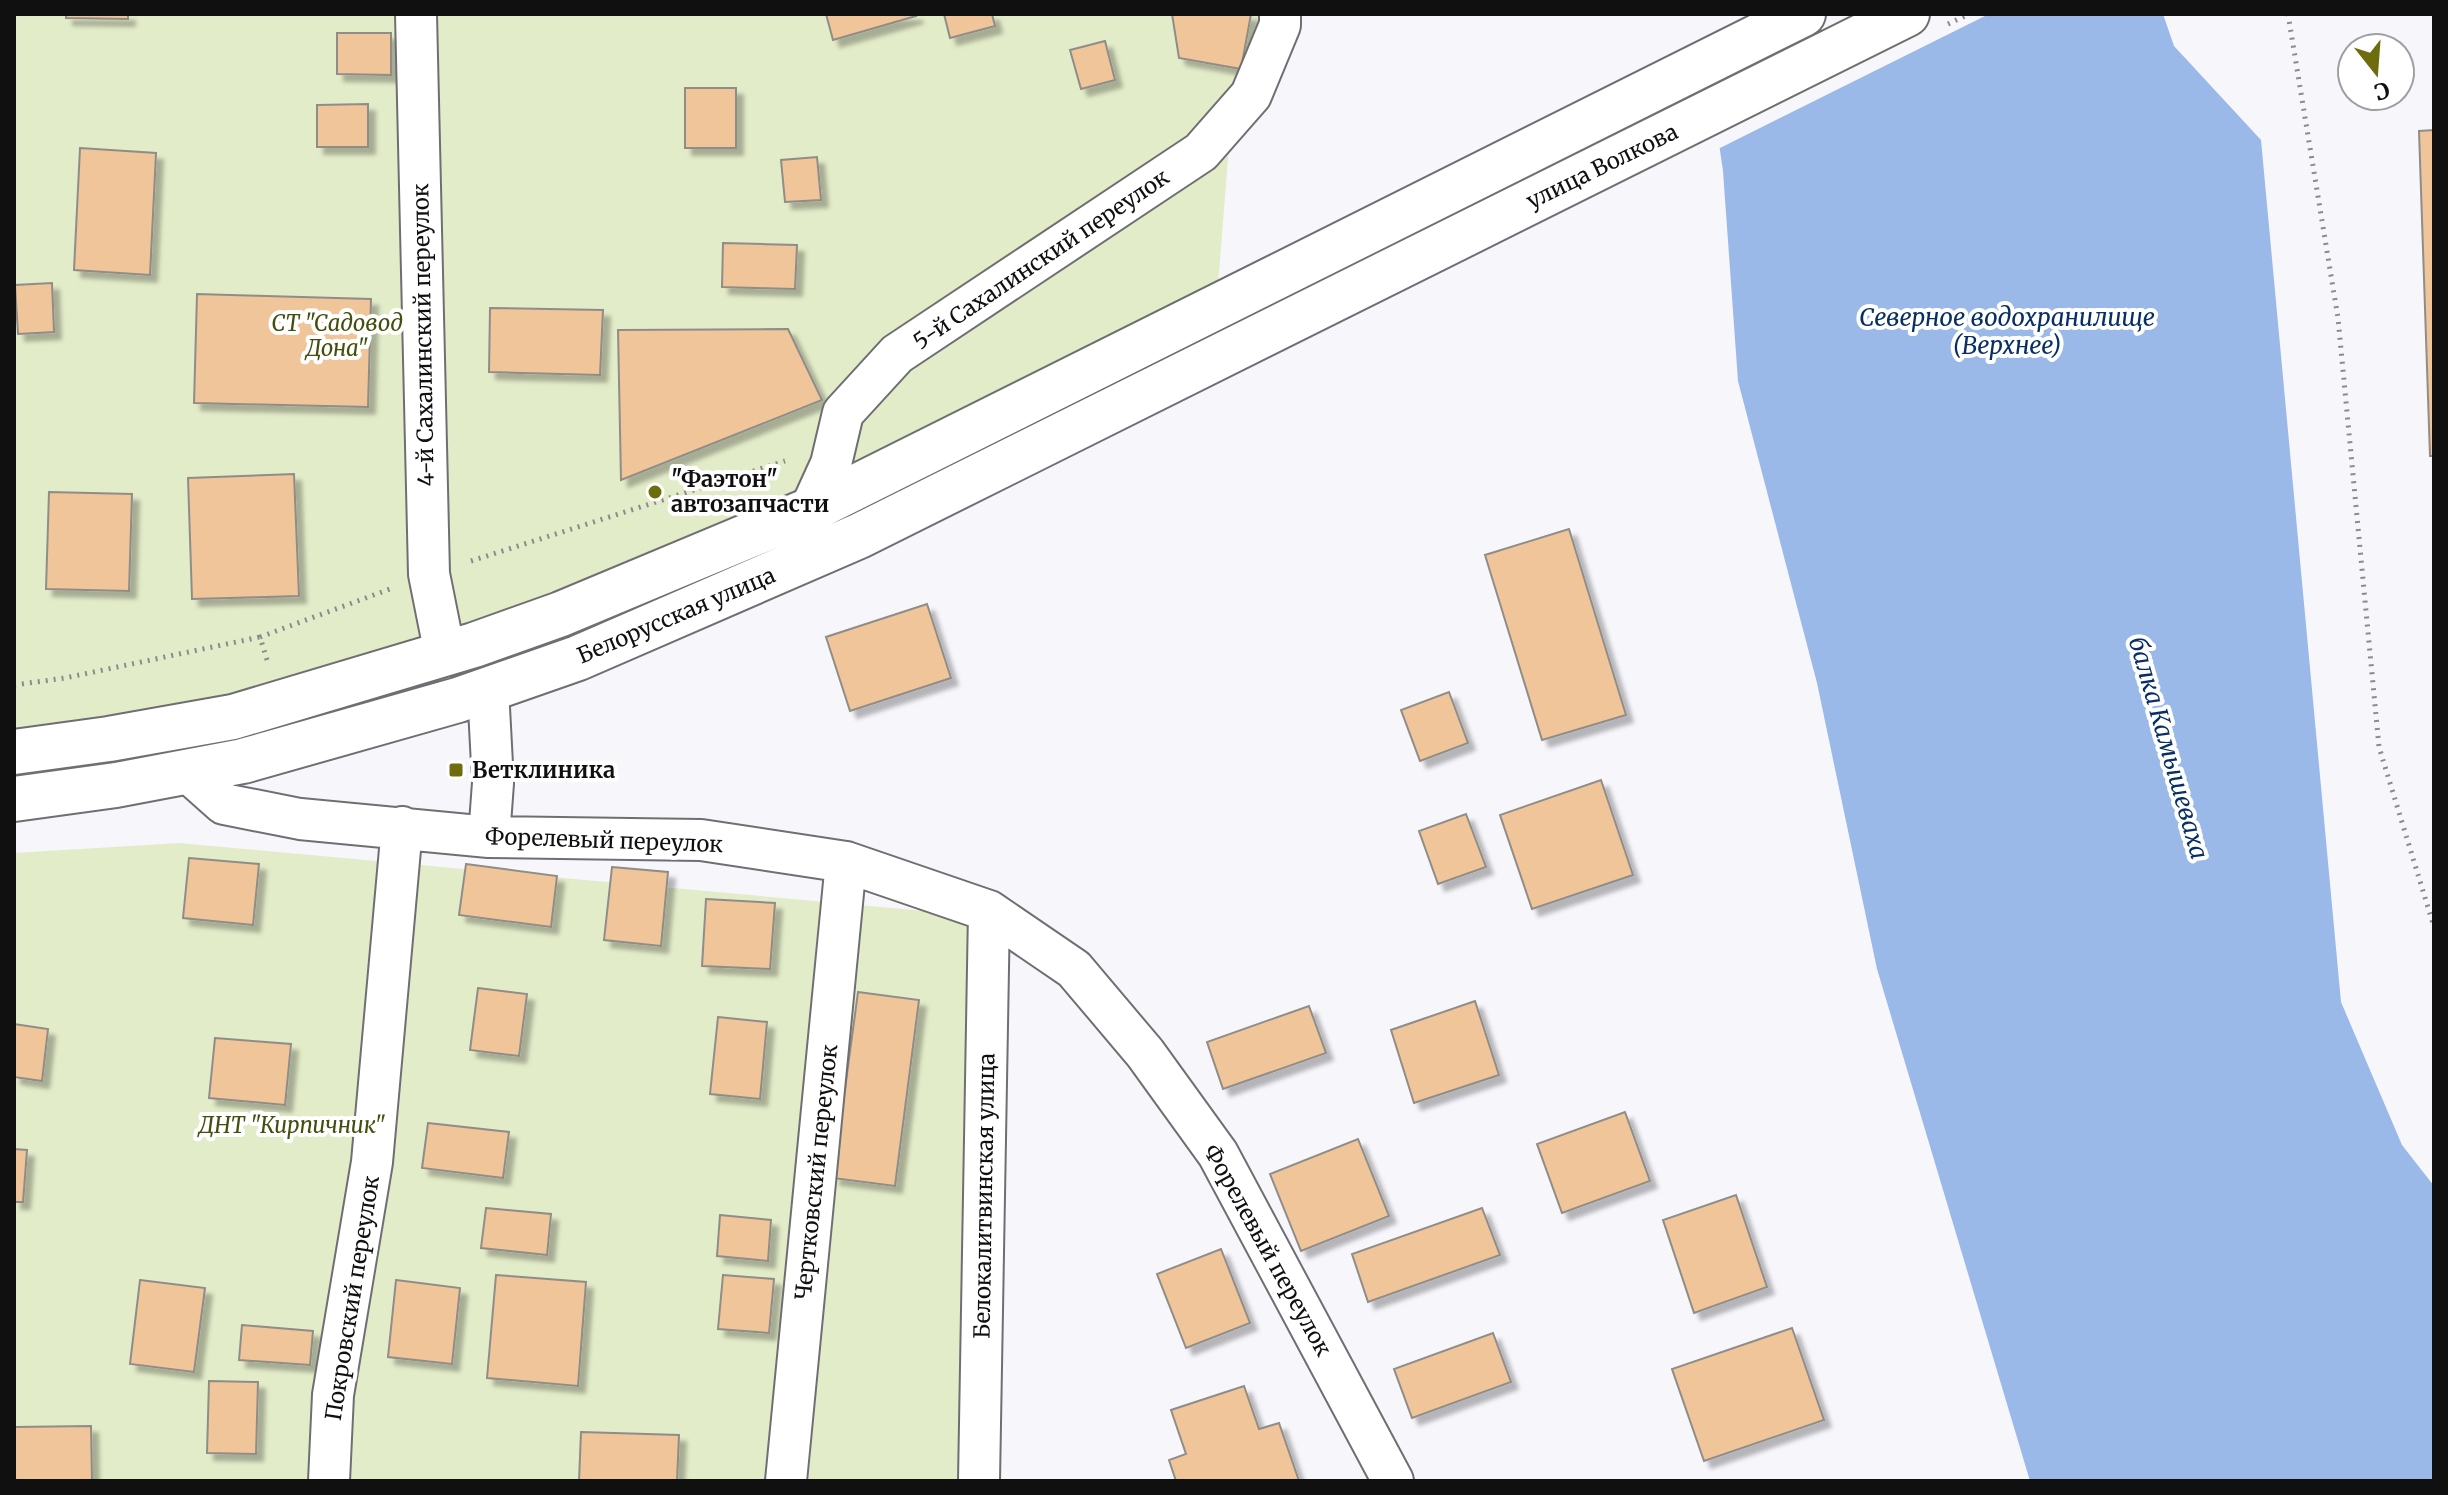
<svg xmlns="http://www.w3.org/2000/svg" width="2448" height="1495" viewBox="0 0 2448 1495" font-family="Merriweather,serif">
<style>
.green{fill:#e3ecc9}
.water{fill:#9ab9e8}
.pier{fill:#f7f6fb}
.building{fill:#efc599;stroke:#908d89;stroke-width:2;filter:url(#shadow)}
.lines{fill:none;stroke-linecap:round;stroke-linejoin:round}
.street-casing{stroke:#6f6f73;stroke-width:44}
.secondary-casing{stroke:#6f6f73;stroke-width:48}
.path{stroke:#8b8b8e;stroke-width:5;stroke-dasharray:2 6;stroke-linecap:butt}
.street{stroke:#fff;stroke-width:40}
.secondary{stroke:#fff;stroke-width:44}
.poi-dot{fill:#6e6d0d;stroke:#fff;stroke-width:3}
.labels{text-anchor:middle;stroke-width:8;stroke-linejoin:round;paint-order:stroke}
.street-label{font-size:22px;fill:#101011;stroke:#fff}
.park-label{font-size:22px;font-style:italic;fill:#434e0f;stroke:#fff}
.poi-label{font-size:22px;font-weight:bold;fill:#101011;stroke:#fff;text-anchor:start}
.water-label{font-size:24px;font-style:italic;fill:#082f65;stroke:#fff}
</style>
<defs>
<filter id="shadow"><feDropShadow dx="7" dy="7" stdDeviation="2" flood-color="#0004"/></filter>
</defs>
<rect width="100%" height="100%" fill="#f7f6fb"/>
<!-- green -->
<path class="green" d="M14,14H1261L1229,146L1218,285L749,524L480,632L218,699L14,738Z
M179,843L969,915L962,1481H14V853Z"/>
<!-- water -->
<path class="water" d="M1700,14H2163L2174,46L2261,140L2341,1002L2402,1145L2434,1186V1481H2030L1877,969L1817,683L1738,381L1723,171Z"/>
<!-- pier -->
<path class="pier" d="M1699,14H1989L1716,150L1696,15Z"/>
<!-- building -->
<path class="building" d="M66,14H128V19L66,18Z
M826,14H915L916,16L833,40Z
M944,14H992L995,26L950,38Z
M1172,14H1251L1241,69L1179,58Z
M337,33H391V75L337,74Z
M1105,41L1115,80L1081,89L1070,50Z
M685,88H736V148H685Z
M368,104V147H317V105Z
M2434,130V456H2430L2419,131Z
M80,148L156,153L150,275L74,270Z
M817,157L821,200L785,202L781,160Z
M723,243L797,245L795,289L722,287Z
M52,283L54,332L18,334L15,285Z
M197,294L371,299L368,407L194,403Z
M490,308L603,310L600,375L489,372Z
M788,329L822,400L621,480L618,330Z
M294,474L299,596L192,599L188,478Z
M49,492L132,494L129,591L46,589Z
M1569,529L1626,715L1542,740L1485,555Z
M927,604L951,678L850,711L826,637Z
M1449,692L1468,743L1420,761L1401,710Z
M1601,780L1633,875L1532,909L1500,815Z
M1466,814L1486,867L1438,884L1419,831Z
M189,858L259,864L253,925L183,918Z
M466,864L557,876L551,927L459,915Z
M612,867L668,872L661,946L604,940Z
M706,899L775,903L770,969L702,966Z
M478,988L527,994L519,1056L470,1050Z
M858,992L919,1000L895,1186L833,1178Z
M1475,1001L1499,1075L1414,1103L1391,1030Z
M1309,1006L1326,1053L1223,1089L1207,1042Z
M718,1017L767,1022L760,1099L710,1094Z
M14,1024L48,1029L42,1081L14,1077Z
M215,1038L291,1044L285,1105L209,1098Z
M1625,1112L1650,1181L1562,1213L1537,1144Z
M428,1123L509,1132L503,1178L422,1168Z
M1358,1139L1389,1216L1301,1251L1270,1174Z
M14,1149L27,1150L23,1202H14Z
M1736,1195L1767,1287L1694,1313L1663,1220Z
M486,1208L551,1214L547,1255L481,1248Z
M1482,1208L1500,1255L1368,1302L1352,1254Z
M720,1215L771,1220L768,1261L717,1256Z
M1221,1249L1250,1323L1186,1348L1157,1274Z
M496,1275L586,1282L578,1386L487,1378Z
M723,1275L774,1279L769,1333L718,1329Z
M140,1280L205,1288L194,1372L130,1364Z
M396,1280L460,1288L452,1364L388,1357Z
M242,1325L313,1331L310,1365L239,1360Z
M1792,1328L1824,1420L1704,1461L1672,1369Z
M1493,1333L1511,1382L1412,1418L1394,1369Z
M209,1381L258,1382L256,1454L207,1453Z
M1244,1386L1259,1429L1279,1423L1299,1481H1176L1169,1460L1186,1454L1171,1410Z
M91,1426L92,1481H14V1427Z
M581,1432L679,1435L677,1481H579Z"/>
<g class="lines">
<!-- street casing -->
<g class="street-casing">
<path id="street" d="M416,14L429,574L445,654
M810,510L831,464L843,413L897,354L1201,152L1251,95L1280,25V14
M488,689L493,783L489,837
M188,772L224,804L300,819L489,837L701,840L846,862L989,911L1074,969L1145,1053L1218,1154L1393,1481
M329,1481L333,1395L372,1162L402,827
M786,1481L846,862
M979,1481L989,911"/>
</g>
<!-- secondary casing -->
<g class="secondary-casing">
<path id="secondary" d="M14,752L109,739L233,717L474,645L561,614L810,510L1803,14
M14,799L116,785L243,761L458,700L578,658L859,536L1907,14"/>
</g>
<!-- path -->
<path class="path" d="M2288,14L2338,318L2379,747L2434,927
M1948,24L1969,14
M471,561L785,461
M267,660L260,637L390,589
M14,685L65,678L260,637"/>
<!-- street -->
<use href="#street" class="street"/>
<!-- secondary -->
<use href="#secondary" class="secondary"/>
</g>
<!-- markers -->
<g class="poi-dot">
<circle cx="655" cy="492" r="8"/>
<rect x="448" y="762" width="16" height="16" rx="4"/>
</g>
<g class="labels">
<!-- street labels -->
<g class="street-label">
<text transform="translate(1602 166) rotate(-26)" y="8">улица Волкова</text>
<text transform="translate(1041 259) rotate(-34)" y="8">5-й Сахалинский переулок</text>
<text transform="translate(423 335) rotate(-91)" y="8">4-й Сахалинский переулок</text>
<text transform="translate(676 615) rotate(-23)" y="8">Белорусская улица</text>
<text transform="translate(604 840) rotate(2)" y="8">Форелевый переулок</text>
<text transform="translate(816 1172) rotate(-84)" y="8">Чертковский переулок</text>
<text transform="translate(984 1196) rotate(-89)" y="8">Белокалитвинская улица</text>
<text transform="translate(1268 1250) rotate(61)" y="8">Форелевый переулок</text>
<text transform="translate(352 1298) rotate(-81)" y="8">Покровский переулок</text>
</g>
<!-- park labels -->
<g class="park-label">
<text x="337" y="331">СТ "Садовод<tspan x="337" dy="25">Дона"</tspan></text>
<text x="292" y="1133">ДНТ "Кирпичник"</text>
</g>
<!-- poi labels -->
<g class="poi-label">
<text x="671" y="487">"Фаэтон"<tspan x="671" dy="25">автозапчасти</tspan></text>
<text x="472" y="778">Ветклиника</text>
</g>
<!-- water labels -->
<g class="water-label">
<text x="2007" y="326">Северное водохранилище<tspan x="2007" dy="28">(Верхнее)</tspan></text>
<text transform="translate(2168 748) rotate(74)" y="8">балка Камышеваха</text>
</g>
</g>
<!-- border -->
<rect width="2448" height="1495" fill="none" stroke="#101011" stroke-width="32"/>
<!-- north arrow -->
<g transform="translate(2376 72) rotate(163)"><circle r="38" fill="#ffffff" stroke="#9f9fa0" stroke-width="2"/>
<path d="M0-6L14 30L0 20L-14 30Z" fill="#6e6d0d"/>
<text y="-12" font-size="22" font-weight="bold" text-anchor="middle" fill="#101011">С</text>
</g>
</svg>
